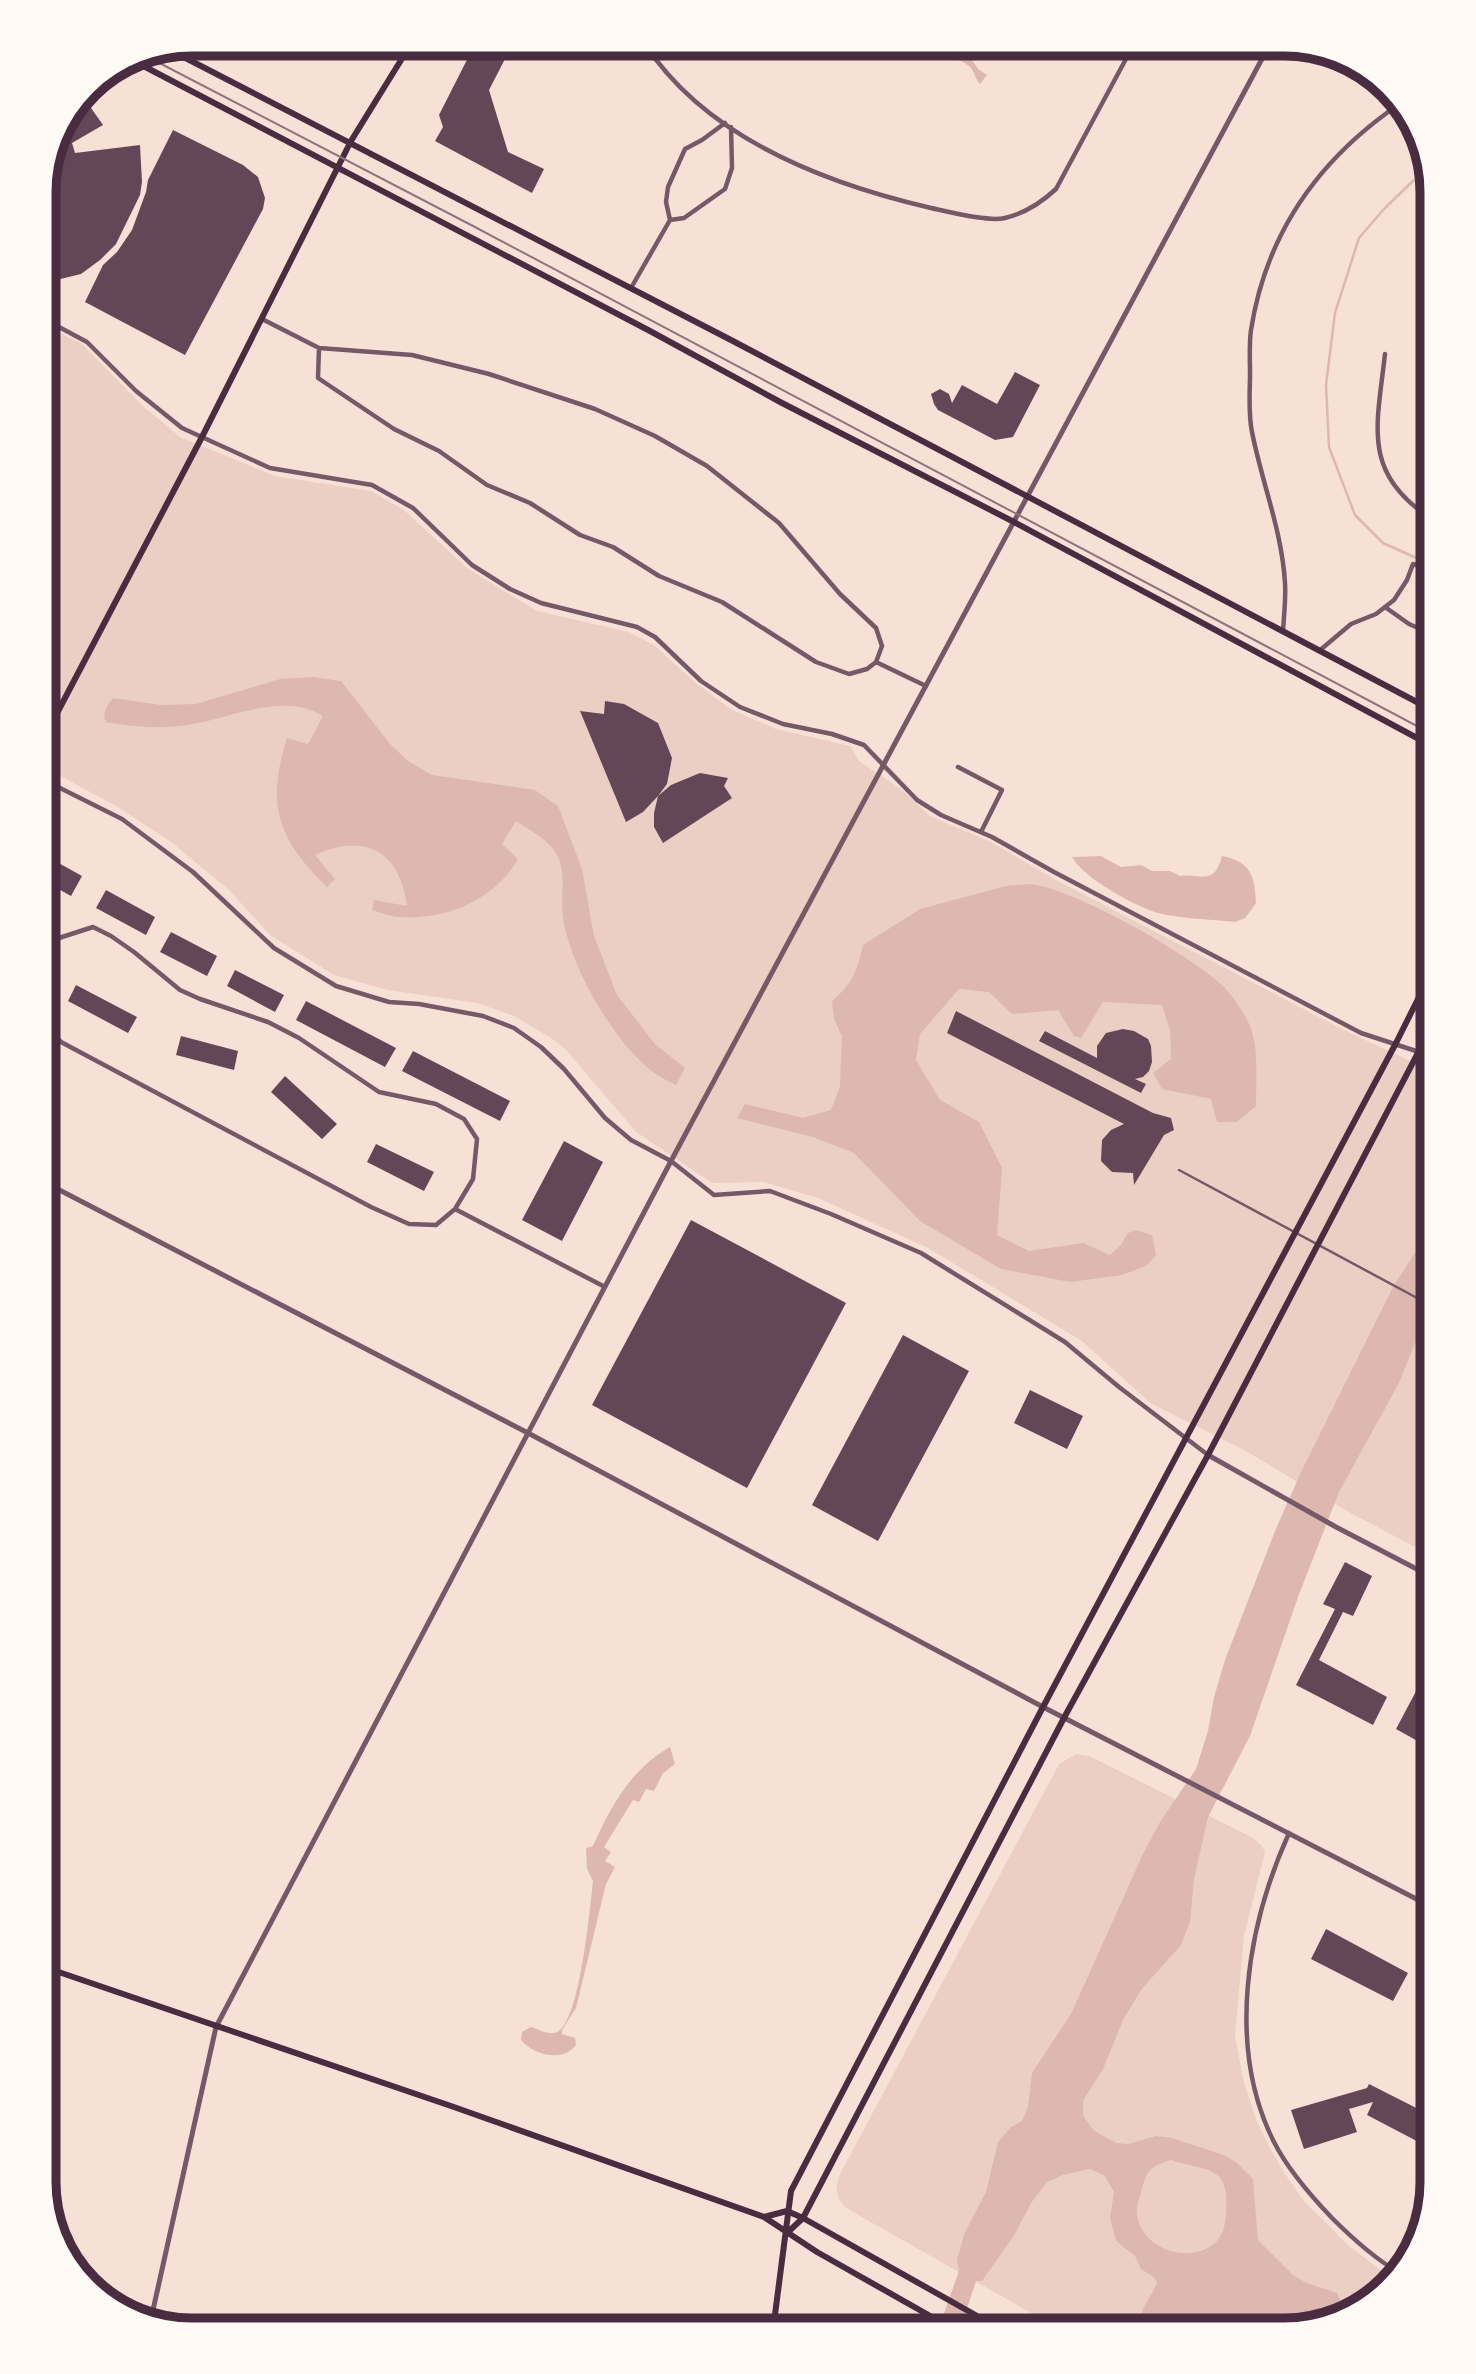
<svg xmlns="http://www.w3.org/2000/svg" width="1476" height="2374" viewBox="0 0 1476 2374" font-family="Figtree,sans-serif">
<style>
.green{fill:#ebcfc5}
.water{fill:#dcb8b0;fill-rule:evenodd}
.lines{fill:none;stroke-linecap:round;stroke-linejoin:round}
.stream{stroke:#dcb8b0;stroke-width:2.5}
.building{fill:#644757}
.service{stroke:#755966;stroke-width:2.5}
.minor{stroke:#755966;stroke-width:4.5}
.tertiary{stroke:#755966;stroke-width:5}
.secondary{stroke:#4a2c40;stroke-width:6}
.tram{stroke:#8f747c;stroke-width:2}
.rim{fill:none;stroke:#4a2c40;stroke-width:9}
</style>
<rect width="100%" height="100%" fill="#f7e1d7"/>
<!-- green -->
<path class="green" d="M44,326L81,343L143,406L180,437L275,476L371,491L404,510L467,568L537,611L629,632L654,645L697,684L732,710L776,729L850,746L859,761L901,789L930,816L991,842L1056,880L1342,1029L1429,1070L1432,1066V1556L1347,1511L1244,1450L1150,1403L1082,1341L928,1248L818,1198L764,1182L712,1183L636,1132L567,1051L554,1040L514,1016L477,1003L388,990L334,975L270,935L229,890L171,842L116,806L44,767Z
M1076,1754L1089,1756L1253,1838L1261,1845L1265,1852L1244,1936L1235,2035L1243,2079L1256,2119L1269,2146L1283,2171L1304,2201L1348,2245L1391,2278L1350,2315L1284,2330H1061L846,2208C836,2198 835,2190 839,2176L1059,1764Z"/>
<!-- water -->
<path class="water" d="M930,44H951L958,50L967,52L978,69L987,75L980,84C975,79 975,73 971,68C962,58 945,58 937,45Z
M313,677L341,681L390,744L408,761L432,775L535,790L558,806L582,869L594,936L617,995L655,1044L685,1068L676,1085C668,1081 660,1077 653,1072C614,1043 570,966 563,918C560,899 566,878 559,859C552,841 531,831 516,821L502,844L518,859C495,900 445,921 398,917C390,917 380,912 372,910L374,900L407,906C400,851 365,832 315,855L335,879L327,887C277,839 266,804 287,738L308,744L323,716C281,691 231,719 187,725C160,729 133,727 106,722C102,712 107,705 113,698L161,705L196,704L280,679Z
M1101,856L1121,867L1141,865L1152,871H1170L1180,876C1200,873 1214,887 1222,856C1251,861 1255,877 1256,903L1245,918L1235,922C1210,919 1182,919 1158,913C1136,907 1082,877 1072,857Z
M1030,884C1073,888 1191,955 1223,986C1232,995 1245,1014 1250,1026C1259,1048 1256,1082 1256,1106L1237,1122H1217L1211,1099L1162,1089L1153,1073L1171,1059L1170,1030L1162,1005L1103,1002L1081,1038L1074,1036L1058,1010L1012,1014L989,992L959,989L920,1034L916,1060L940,1100L979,1122L1002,1168L997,1235L1029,1251L1083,1243L1110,1255L1121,1245L1128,1233L1136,1230L1152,1235L1156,1255L1146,1266L1122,1275L1070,1282L1001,1269L920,1221L854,1153L813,1137L737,1118L745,1104L803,1118L831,1110L840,1086L842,1036L834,1019L832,1001C853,983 857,971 863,945L920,909L1006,886Z
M1432,1226V1312L1417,1338L1399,1383L1339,1492L1298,1597L1250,1736L1208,1817L1194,1879L1190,1922L1181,1945L1141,1990L1123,2020L1103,2069L1083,2101V2115L1093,2130L1116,2143L1128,2144L1156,2136L1172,2138L1224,2155L1236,2162L1253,2179L1258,2240L1294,2276L1307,2283L1337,2293L1341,2302L1340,2311L1284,2330H1145C1134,2311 1152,2299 1157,2282L1154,2277L1141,2269L1135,2256L1116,2241L1110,2218L1114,2192L1105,2176L1090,2169L1063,2175L1047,2182L1031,2203L1015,2234L982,2281H976L960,2330H938L959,2271L957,2260L965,2232L986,2192L998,2142L1010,2128L1022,2121L1028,2107L1032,2073L1071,2014L1143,1854L1160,1822L1196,1769L1208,1731L1214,1697L1225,1660L1275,1531L1301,1472L1393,1287ZM1171,2160C1210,2172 1230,2165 1226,2214C1225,2227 1223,2238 1211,2246C1183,2265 1135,2245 1137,2208C1137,2203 1140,2197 1141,2192C1147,2170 1149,2167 1171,2160Z
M670,1747L675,1764L663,1773L654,1791L646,1789L639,1802L633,1800L604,1847L611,1852L605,1861L615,1867L606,1884L576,2008L562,2030V2034L575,2038L576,2045C562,2063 534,2055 521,2040L522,2032L531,2027C539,2029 549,2036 557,2032C580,2022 590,1907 593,1881L587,1869L586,1848L593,1846C611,1806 631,1769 670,1747Z"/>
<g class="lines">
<!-- stream -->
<path class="stream" d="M1427,171L1414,180L1384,209L1359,238L1335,313L1326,385L1329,447L1355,515L1383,543L1432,565"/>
</g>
<!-- building -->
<path class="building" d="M475,44L505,59L489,90L508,152L544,169L532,193L435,141L443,127L439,115Z
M80,98L89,105L103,125L72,143L75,153L140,145L142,182L140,195L116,244L100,260L81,274L44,283V183L55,135Z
M173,130L243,165L258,177L265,198L263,209L185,355L85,302L103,265L117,252L132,230L146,192L148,180Z
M1015,372L1040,385L1013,437L995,440L938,410L934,404L931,394L940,389L949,394L952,403L962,385L997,404Z
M605,701L624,704L658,723L672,758L667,784L658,796L643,812L626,822L580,711L604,714Z
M700,773L728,778L724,786L732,798L663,843L654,827V813L658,796L671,785Z
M46,856L82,876L71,896L44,881Z
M106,890L155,917L146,935L96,908Z
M171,932L217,956L207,976L160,952Z
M235,970L284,995L275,1012L227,986Z
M76,985L137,1017L128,1033L68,1001Z
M306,1001L396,1048L385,1067L296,1020Z
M956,1011L1153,1113L1171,1118L1174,1130L1164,1135L1134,1185L1133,1173L1112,1172L1101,1161L1102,1140L1111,1130L1124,1124L947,1033Z
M1123,1029L1134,1031L1148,1039L1151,1046L1152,1062L1149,1071L1143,1077L1135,1079L1146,1084L1141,1093L1039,1041L1045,1031L1097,1058V1046L1106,1033Z
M181,1036L238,1051L234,1070L176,1055Z
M413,1051L510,1101L500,1121L402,1071Z
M285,1076L337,1124L322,1139L271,1092Z
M564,1141L603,1162L562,1241L522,1220Z
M376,1144L434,1172L424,1191L367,1162Z
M691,1220L846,1303L747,1488L592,1405Z
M903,1335L969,1371L878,1541L812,1505Z
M1030,1390L1083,1416L1067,1449L1014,1423Z
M1345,1562L1372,1576L1353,1616L1343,1612L1319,1660L1387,1697L1373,1725L1296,1685L1335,1609L1323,1604Z
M1432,1661V1749L1396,1729Z
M1326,1929L1408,1973L1393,2001L1311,1959Z
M1369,2084L1432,2116V2149L1367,2115L1373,2102L1349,2109L1357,2132L1304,2149L1291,2110L1367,2088Z"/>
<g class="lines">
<!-- service -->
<path class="service" d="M1419,1052L1432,1056
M1179,1170L1432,1306"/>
<!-- minor -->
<path class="minor" d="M645,44C706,138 827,184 931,208C950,212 988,222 1005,218C1026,213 1041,203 1056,189L1134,44
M670,220L666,202L668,187L685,149L702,140L725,123
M631,288L670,220L684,218L725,189L732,168L731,127
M44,319L87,342L136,391L182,428L270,468L372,485L413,508L472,565L510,589L541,603L637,627L655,637L701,681L740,707L783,724L832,734L864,745L917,800L941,815L992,837L1054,872L1361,1033L1419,1052
M262,319L319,348L412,355L489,374L595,409L655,436L707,466L779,523L840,594L876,628L882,646L876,662L926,686
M319,348L318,378L394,429L439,451L487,485L530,503L580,535L613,547L659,576L722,602L816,662L849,674L867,669L876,662
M1385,354C1377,426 1361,474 1432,519
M1385,607L1409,624L1432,634
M1283,631C1284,615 1286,599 1285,583C1282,531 1262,483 1252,432C1248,413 1250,392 1250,373C1250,359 1249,344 1251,330C1266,234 1318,160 1398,105
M1319,651L1351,624L1376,614L1394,600L1407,580L1413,564L1422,567L1432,544
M958,767L1002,790L981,832
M44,780L122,819L193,872L274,948L336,986L389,1002L419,1004L483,1016L514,1028L541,1047L564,1069L605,1118L631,1140L671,1161L714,1195L770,1191L831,1214L921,1253L1065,1342L1119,1387L1208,1455
M44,1023L61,1042L371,1207L409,1224L436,1225L455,1209L473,1179L477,1139L464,1119L436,1104L379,1092L299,1038L268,1022L200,999L180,990L134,952L111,936L93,927L59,938L44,963
M455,1209L605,1287
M1289,1833C1247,1926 1226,2047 1274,2142C1288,2170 1311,2196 1332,2218C1352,2238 1374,2258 1398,2272"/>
<!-- tertiary -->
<path class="tertiary" d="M44,1182L528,1433L1043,1707L1432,1907
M1208,1455L1336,1527L1432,1577
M151,2319L216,2027L671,1161L1270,44"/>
<!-- secondary -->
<path class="secondary" d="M168,49L731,340L1432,710
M130,59L650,331L782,403L1014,522L1432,746
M44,738L202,437L351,141L411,44
M44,1967L451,2106L764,2217L817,2252L955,2330
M764,2217L787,2211L803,2218L1002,2330
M787,2233L803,2218L1065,1716L1208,1455L1432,1026
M773,2330L791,2191L1043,1707L1396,1043L1432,971"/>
<!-- tram -->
<path class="tram" d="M142,54L473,226L1432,734"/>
</g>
<!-- crop -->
<path d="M0 0H1476V2374H0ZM192 56H1284A136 136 0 0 1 1420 192V2182A136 136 0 0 1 1284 2318H192A136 136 0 0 1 56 2182V192A136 136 0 0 1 192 56Z" fill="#fffaf5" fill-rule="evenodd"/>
<path class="rim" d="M192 56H1284A136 136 0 0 1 1420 192V2182A136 136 0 0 1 1284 2318H192A136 136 0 0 1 56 2182V192A136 136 0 0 1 192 56Z"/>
</svg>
